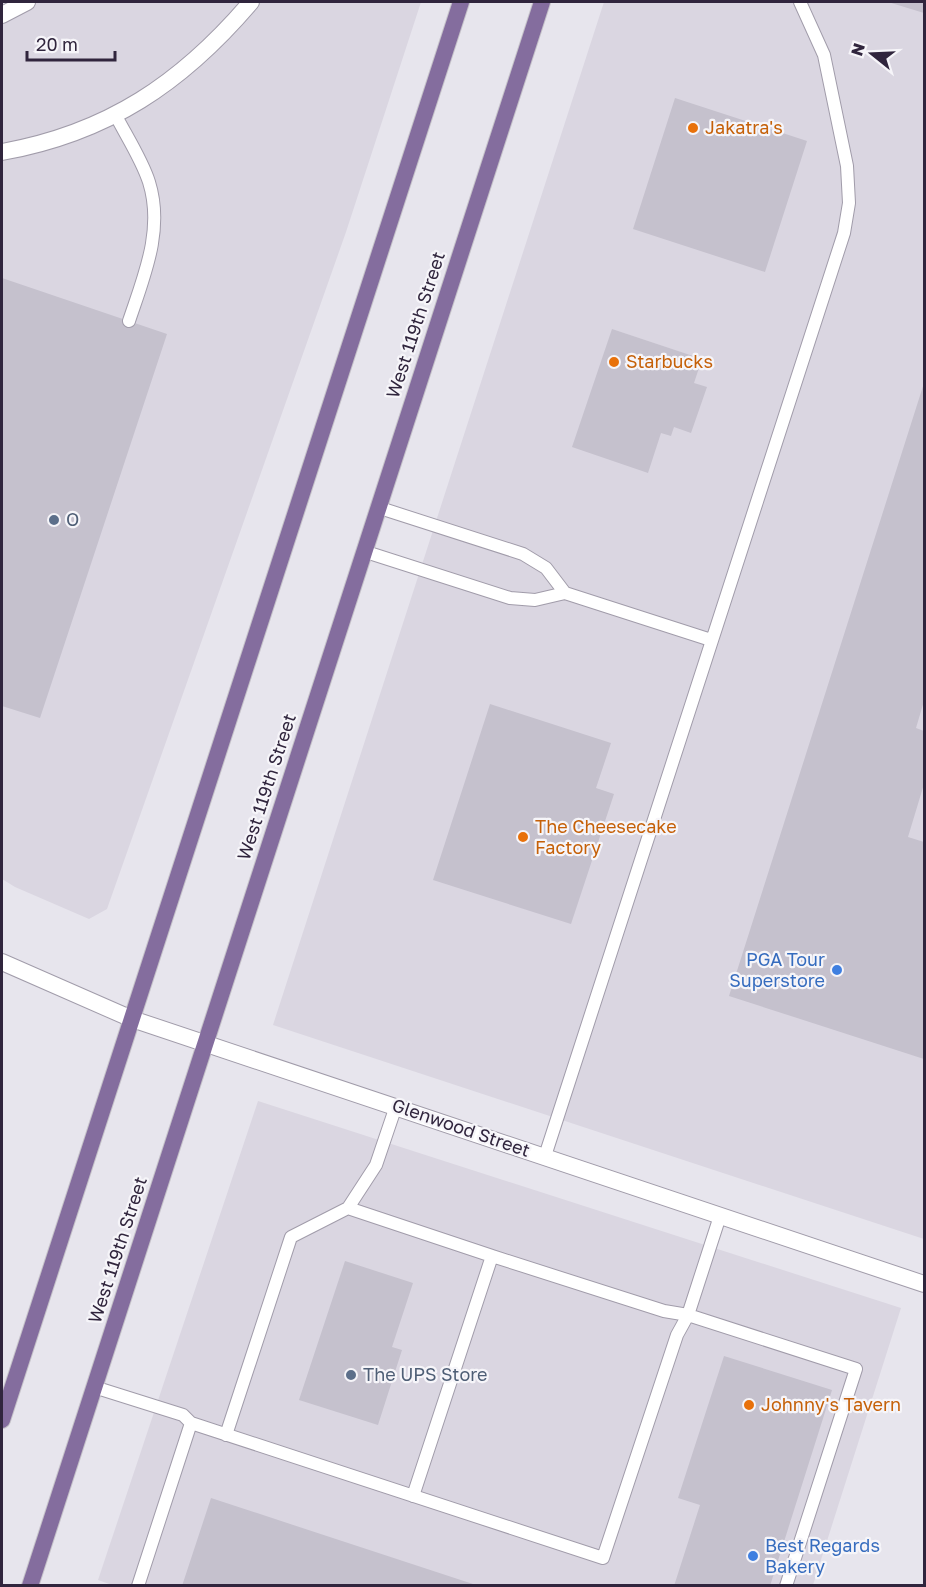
<svg xmlns="http://www.w3.org/2000/svg" width="926" height="1587" viewBox="0 0 926 1587" font-family="'Golos Text',sans-serif">
<style>
.built{fill:#dad6e1}
.building{fill:#c5c1cd}
.lines{fill:none;stroke-linecap:round;stroke-linejoin:round}
.service-casing{stroke:#a19caa;stroke-width:14}
.minor-casing{stroke:#a19caa;stroke-width:18}
.primary-casing{stroke:#c5c2c9;stroke-width:18}
.service{stroke:#fff;stroke-width:12}
.minor{stroke:#fff;stroke-width:16}
.primary{stroke:#846d9e;stroke-width:16}
.food-dot{fill:#e8710a;stroke:#f6f5f9;stroke-width:2}
.service-dot{fill:#5c6f8a;stroke:#f6f5f9;stroke-width:2}
.shop-dot{fill:#3f7fe0;stroke:#f6f5f9;stroke-width:2}
.labels{text-anchor:middle;stroke-width:4.5;stroke-linejoin:round;paint-order:stroke}
.food-label{font-size:18px;fill:#c56008;stroke:#f6f5f9;text-anchor:start}
.street-label{font-size:18px;fill:#30253d;stroke:#f6f5f9}
.service-label{font-size:18px;fill:#4e5e75;stroke:#f6f5f9;text-anchor:start}
.shop-label{font-size:18px;fill:#366cbe;stroke:#f6f5f9;text-anchor:end}
</style>
<rect width="100%" height="100%" fill="#e7e5ed"/>
<!-- built -->
<path class="built" d="M2,2H421L346,232L107,909L89,919L15,887L2,879Z
M604,2H924V1239L273,1025Z
M258,1101L901,1308L813,1585L115,1586L98,1580Z"/>
<!-- building -->
<path class="building" d="M888,2H924V13Z
M675,98L807,141L765,272L633,229Z
M2,278L167,334L40,718L2,706Z
M612,329L702,359L694,383L707,387L691,433L674,427L671,436L661,433L648,473L572,447Z
M924,383V701L916,728L924,731V784L908,837L924,842V1059L729,996Z
M490,704L611,743L596,788L614,794L571,924L433,880Z
M345,1261L413,1283L392,1347L402,1350L378,1425L299,1400Z
M724,1356L832,1390L770,1586H674L700,1505L678,1498Z
M211,1498L476,1585V1586H182Z"/>
<g class="lines">
<!-- service casing -->
<g class="service-casing">
<path id="service" d="M116,116C127,137 142,160 149,182C164,230 144,276 129,321
M377,507L523,554L546,568L565,593
M363,551L510,598L535,600L565,593L711,640
M545,1156L844,233L849,203L847,166L824,55L800,2
M348,1208L492,1256
M94,1387L183,1415L191,1423L603,1558L677,1335L688,1315L720,1216
M226,1435L291,1237L348,1208L376,1165L396,1106
M413,1496L492,1256L664,1311L688,1315L856,1369L786,1586
M138,1586L191,1423"/>
</g>
<!-- minor casing -->
<g class="minor-casing">
<path id="minor" d="M2,15L27,2
M2,152C108,133 182,83 251,2
M2,962L132,1019L924,1284"/>
</g>
<!-- primary casing -->
<g class="primary-casing">
<path id="primary" d="M2,1420L461,2
M30,1586L542,2"/>
</g>
<!-- service -->
<use href="#service" class="service"/>
<!-- minor -->
<use href="#minor" class="minor"/>
<!-- primary -->
<use href="#primary" class="primary"/>
</g>
<!-- markers -->
<g class="food-dot">
<circle cx="693" cy="128" r="6"/>
<circle cx="614" cy="362" r="6"/>
<circle cx="523" cy="837" r="6"/>
<circle cx="749" cy="1405" r="6"/>
</g>
<g class="service-dot">
<circle cx="54" cy="520" r="6"/>
<circle cx="351" cy="1375" r="6"/>
</g>
<g class="shop-dot">
<circle cx="837" cy="970" r="6"/>
<circle cx="753" cy="1556" r="6"/>
</g>
<g class="labels">
<!-- food labels -->
<g class="food-label">
<text x="705" y="134">Jakatra's</text>
<text x="626" y="368">Starbucks</text>
<text x="535" y="833">The Cheesecake<tspan x="535" dy="21">Factory</tspan></text>
<text x="761" y="1411">Johnny's Tavern</text>
</g>
<!-- street labels -->
<g class="street-label">
<text transform="translate(416 325) rotate(-72)" y="6">West 119th Street</text>
<text transform="translate(267 787) rotate(-72)" y="6">West 119th Street</text>
<text transform="translate(461 1128) rotate(19)" y="6">Glenwood Street</text>
<text transform="translate(118 1250) rotate(-72)" y="6">West 119th Street</text>
</g>
<!-- service labels -->
<g class="service-label">
<text x="66" y="526">O</text>
<text x="363" y="1381">The UPS Store</text>
</g>
<!-- shop labels -->
<g class="shop-label">
<text x="825" y="966">PGA Tour<tspan x="825" dy="21">Superstore</tspan></text>
<text x="765" y="1552" text-anchor="start">Best Regards<tspan x="765" dy="21">Bakery</tspan></text>
</g>
</g>
<!-- border -->
<rect width="926" height="1587" fill="none" stroke="#30253d" stroke-width="6"/>
<!-- north arrow -->
<g transform="translate(872 54) rotate(288)" stroke="#f6f5f9" stroke-width="4.5" paint-order="stroke">
<path d="M0-4.5L10 22L0 15L-10 22Z" fill="#30253d"/>
<text y="-9" font-size="16" font-weight="bold" text-anchor="middle" fill="#30253d">N</text>
</g>
<!-- scale -->
<path d="M27 51v9h88v-9" fill="none" stroke="#30253d" stroke-width="3"/>
<text x="36" y="51" font-size="18" fill="#30253d" stroke="#f6f5f9" stroke-width="4.5" paint-order="stroke">20 m</text>
</svg>
